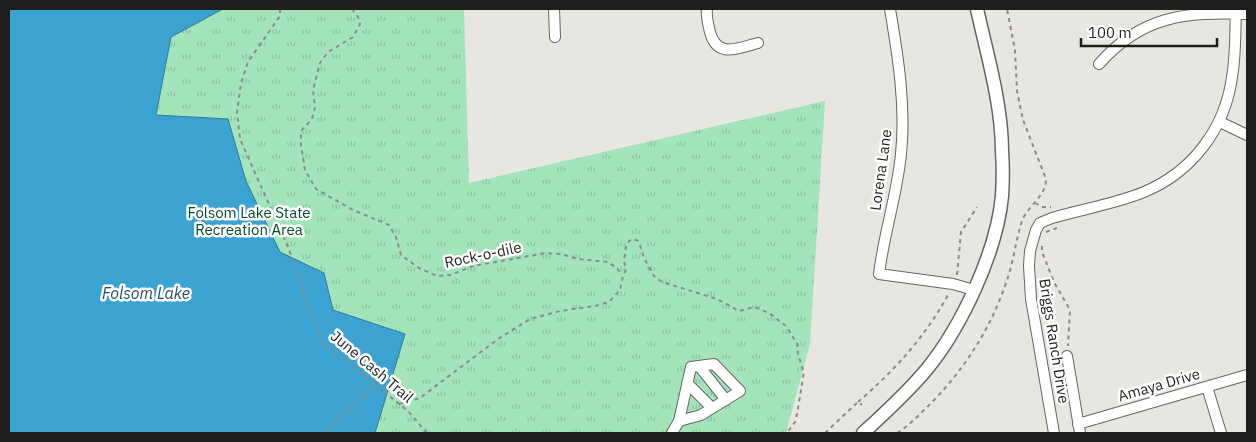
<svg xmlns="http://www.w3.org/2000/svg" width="1256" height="442" viewBox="0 0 1256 442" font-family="'IBM Plex Sans',sans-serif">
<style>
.grass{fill:url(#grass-tufts)}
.water{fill:#3aa3d2;stroke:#327b9b}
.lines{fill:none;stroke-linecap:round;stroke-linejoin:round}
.minor-casing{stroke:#666560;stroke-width:12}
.major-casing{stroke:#666560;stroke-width:15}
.path{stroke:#8d8b87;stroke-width:2;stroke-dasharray:4 4;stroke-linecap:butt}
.minor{stroke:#fff;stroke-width:10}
.major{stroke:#fff;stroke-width:12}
.labels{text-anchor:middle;stroke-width:5;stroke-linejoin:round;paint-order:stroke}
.street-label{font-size:15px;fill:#1f1e1c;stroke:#fff}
.park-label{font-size:15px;fill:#004c2b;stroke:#fff}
.water-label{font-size:16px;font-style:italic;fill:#234e62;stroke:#fff}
</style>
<defs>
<pattern id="grass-tufts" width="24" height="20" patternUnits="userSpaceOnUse" patternTransform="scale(1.25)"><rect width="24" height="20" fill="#a3e4bb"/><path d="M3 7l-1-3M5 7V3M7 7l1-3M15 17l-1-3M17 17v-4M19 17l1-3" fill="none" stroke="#8cc3a0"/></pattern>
</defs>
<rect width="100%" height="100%" fill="#e8e6e0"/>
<!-- grass -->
<path class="grass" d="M9,9H464L469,183L825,101L810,344L786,433H9Z"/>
<!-- water -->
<path class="water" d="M9,9H223L171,37L156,115L228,119L246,181L280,252L324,273L333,310L405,334L375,433H9Z"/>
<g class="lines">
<!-- minor casing -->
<g class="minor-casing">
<path id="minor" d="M554,9L555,37
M707,9C706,17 708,24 710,32C717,59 738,48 758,43
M890,9C898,56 906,106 901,154C897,195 884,233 879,274L953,284L974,290
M1099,64C1142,15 1186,12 1247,14
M1220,122L1247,135
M1067,356L1080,433
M699,366L726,400
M687,383L712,408
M1207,387L1221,433
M1078,424L1247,375
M672,433L679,421L691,367L714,364L740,391L701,415L679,421
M1054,433L1031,299L1029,266L1030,251L1036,230L1040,223L1052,218C1082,209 1115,204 1144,192C1192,172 1225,129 1232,77C1236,55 1235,31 1236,9"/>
</g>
<!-- major casing -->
<g class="major-casing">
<path id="major" d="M863,433C885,413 908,392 927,369C962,326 997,251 1002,196C1003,181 1003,166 1002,151C1002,105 987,54 977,9"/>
</g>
<!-- path -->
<path class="path" d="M280,9V16L248,62L241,83L237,112L240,139L288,247L322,342L408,411L427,433
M352,9L358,17L360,24L353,37L328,52L320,63L313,90L315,107L312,119L301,131V146L305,170L316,189L353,210L389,225L396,237L401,255L419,268L437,276L451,275L473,266L546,253L561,254L578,259L608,262L617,268L622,275
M1035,203L1042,207H1051
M1046,232L1057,228
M1042,246V252L1054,282L1070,310L1068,346
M957,275L961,232L977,207
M858,402C895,370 926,336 949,293
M399,404L420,398L498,339L530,319L560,311L595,306L609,302L620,290L623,276L626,270L624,261L626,246L629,241L634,239L638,241L640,245L644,258L654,276L662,282L717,299L739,311L754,307L760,309L772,315L787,327L797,344L798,355L804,372L797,414L795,422L787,433
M325,433L375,385
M825,433L858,402L862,405
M897,433C907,427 915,419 923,411C962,374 992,328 1008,277C1014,259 1016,239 1022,221C1028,205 1046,197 1046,179L1023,120L1017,91L1015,50L1007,9"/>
<!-- minor -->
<use href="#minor" class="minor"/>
<!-- major -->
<use href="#major" class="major"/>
</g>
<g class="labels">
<!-- street labels -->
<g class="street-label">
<text transform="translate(881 170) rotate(-82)" y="5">Lorena Lane</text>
<text transform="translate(483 255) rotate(-12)" y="5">Rock-o-dile</text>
<text transform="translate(1054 341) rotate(81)" y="5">Briggs Ranch Drive</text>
<text transform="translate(372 367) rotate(40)" y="5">June Cash Trail</text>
<text transform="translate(1159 385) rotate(-16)" y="5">Amaya Drive</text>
</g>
<!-- park labels -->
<g class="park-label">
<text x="249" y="218">Folsom Lake State<tspan x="249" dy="17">Recreation Area</tspan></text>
</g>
<!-- water labels -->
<g class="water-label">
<text x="146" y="299">Folsom Lake</text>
</g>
</g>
<!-- border -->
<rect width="1256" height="442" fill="none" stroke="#1f1e1c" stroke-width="20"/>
<!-- scale -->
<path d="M1081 38v8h136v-8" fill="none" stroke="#1f1e1c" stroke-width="2.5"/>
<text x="1088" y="38" font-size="15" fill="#1f1e1c" stroke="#ffffff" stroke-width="4" paint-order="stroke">100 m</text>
</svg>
